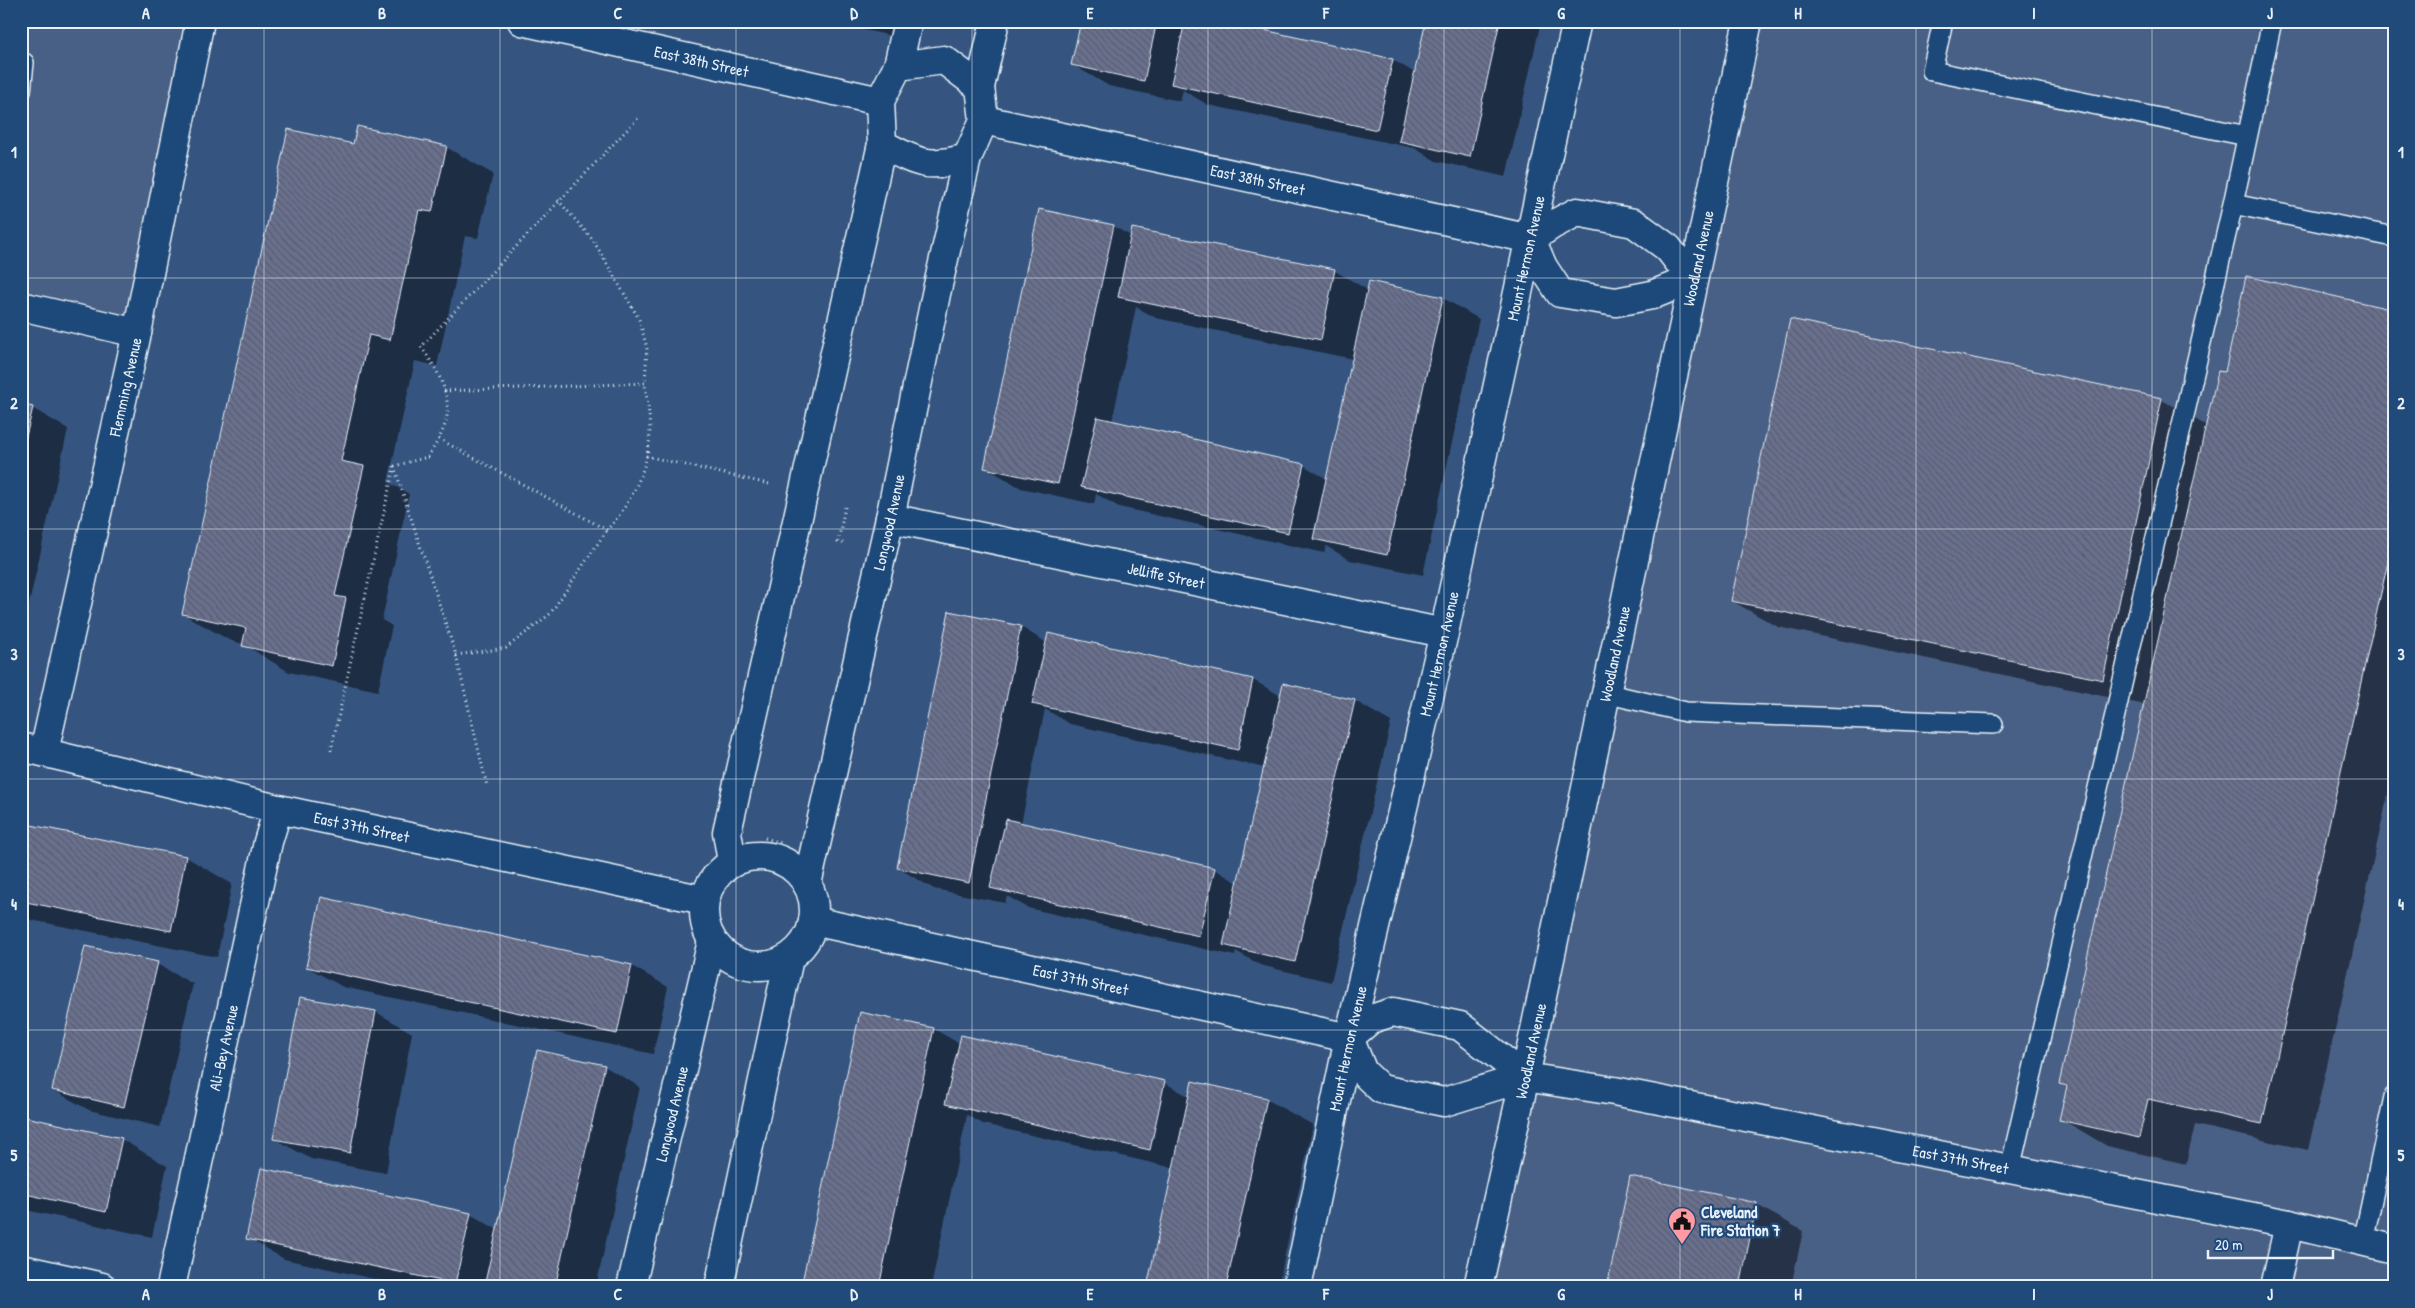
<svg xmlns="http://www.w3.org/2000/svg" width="2415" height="1308" viewBox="0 0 2415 1308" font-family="'Patrick Hand',sans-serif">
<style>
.built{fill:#486086}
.shadow{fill:#0007;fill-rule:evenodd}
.building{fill:url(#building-back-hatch);stroke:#e8f1f8}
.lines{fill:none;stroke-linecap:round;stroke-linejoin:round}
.service-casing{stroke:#e8f1f8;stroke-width:22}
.minor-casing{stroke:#e8f1f8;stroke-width:31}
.primary-casing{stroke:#e8f1f8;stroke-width:31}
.path{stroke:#e8f1f8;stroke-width:3;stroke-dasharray:1 4;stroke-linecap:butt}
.service{stroke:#1f4a7a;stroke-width:19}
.minor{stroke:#1f4a7a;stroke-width:28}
.primary{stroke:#1f4a7a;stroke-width:28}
.grid{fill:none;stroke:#e8f1f8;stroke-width:1;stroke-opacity:0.55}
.labels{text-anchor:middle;stroke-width:4.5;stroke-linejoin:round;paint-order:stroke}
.street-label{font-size:16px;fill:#e8f1f8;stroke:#1f4a7a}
.poi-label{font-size:16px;font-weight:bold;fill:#e8f1f8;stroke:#1f4a7a;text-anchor:start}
.neatline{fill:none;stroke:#e8f1f8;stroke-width:2}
.grid-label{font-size:16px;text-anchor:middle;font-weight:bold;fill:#e8f1f8}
</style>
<defs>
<pattern id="building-back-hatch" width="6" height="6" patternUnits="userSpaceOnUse" patternTransform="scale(1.25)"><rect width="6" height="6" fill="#69708e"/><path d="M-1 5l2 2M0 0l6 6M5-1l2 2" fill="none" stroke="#585c6c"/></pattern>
</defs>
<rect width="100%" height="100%" fill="#355580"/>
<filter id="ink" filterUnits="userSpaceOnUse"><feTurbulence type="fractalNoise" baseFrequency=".02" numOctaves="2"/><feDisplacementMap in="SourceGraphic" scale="10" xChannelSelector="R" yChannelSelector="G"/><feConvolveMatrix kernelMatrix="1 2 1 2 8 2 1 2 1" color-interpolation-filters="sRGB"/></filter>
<g filter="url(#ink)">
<!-- built -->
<path class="built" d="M21,21H200L137,333L21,306Z
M1748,21H2394V1287H1478Z"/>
<!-- shadow -->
<path class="shadow" d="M824,21H895L892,36Z
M1082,21H1218L1393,60L1415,73L1427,21H1541L1506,177L1436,161L1414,148L1208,105L1183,90L1180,101L1109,86L1073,65Z
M354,145L446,147L493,174L478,238L465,236L437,366L415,361L388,482L409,494L382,620L392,626L378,691L289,672L243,644L229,640L183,614Z
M1113,226L1131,236L1133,229L1335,271L1368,290L1443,298L1479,319L1423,575L1350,560L1326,546L1324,553L1119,507L1096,494L1094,504L1021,488L985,467ZM1136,307L1156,318L1353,359L1327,479L1303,465L1112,422Z
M2394,311V768L2308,1150L2195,1125L2186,1164L2107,1146L2061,1119L2068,1088L2060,1084L2145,705L1778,627L1732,601L1791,321L2162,400L2207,426L2226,374Z
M21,405L32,408L68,429L21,640Z
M950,613L1021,627L1047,643L1049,634L1253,680L1281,696L1355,701L1391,722L1331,982L1260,965L1236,951L1235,956L1028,908L1007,896L1005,903L934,889L898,868ZM1045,709L1070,724L1265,768L1238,883L1214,869L1021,824Z
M21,824L186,857L232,884L217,957L21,918Z
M157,964L193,984L160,1127L89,1110L53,1090Z
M632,966L668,987L653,1054L343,987L307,967Z
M376,1012L412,1033L386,1173L311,1159L275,1139Z
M934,1029L960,1044L962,1036L1165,1083L1190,1097L1266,1099L1313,1125L1278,1287H1148L1174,1168L983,1124L967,1115L931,1287H802Z
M604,1066L640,1087L596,1287H411L284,1259L248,1238L470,1214L498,1230Z
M21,1118L121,1139L167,1166L152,1237L21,1209Z
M1631,1178L1757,1205L1803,1231L1791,1287H1608Z"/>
<!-- building -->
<path class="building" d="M1081,21H1157L1144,81L1071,65Z
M1185,21H1224L1393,59L1377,130L1171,84Z
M1426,21H1500L1470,157L1399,141Z
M357,126L447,146L432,212L419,210L390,340L369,335L341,461L364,466L335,596L346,598L332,666L242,646L246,628L182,614L288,129L353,144Z
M1039,209L1114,225L1058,484L984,468Z
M1132,228L1335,269L1321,340L1118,297Z
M2246,276L2394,310V535L2262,1124L2148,1099L2139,1138L2059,1120L2067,1086L2059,1084L2218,371L2225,372Z
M1369,281L1443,297L1387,555L1313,539Z
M1790,319L2162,398L2103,680L1731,601Z
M21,404L33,407L21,458Z
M1097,417L1304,464L1288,533L1081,487Z
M949,611L1021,626L969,883L897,868Z
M1048,633L1253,679L1238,750L1032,704Z
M1283,683L1355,700L1295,962L1223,945Z
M1006,819L1215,868L1199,936L990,888Z
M21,823L186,856L171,931L21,901Z
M321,897L632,965L617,1034L306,967Z
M85,946L158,962L124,1107L52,1090Z
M300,997L376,1011L350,1153L273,1139Z
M860,1012L934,1028L879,1287H801Z
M961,1035L1165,1081L1150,1150L945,1104Z
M537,1050L605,1065L555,1287H484Z
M1192,1081L1267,1098L1226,1287H1147Z
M21,1116L122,1138L106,1212L21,1193Z
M261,1168L471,1213L455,1284L246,1239Z
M1630,1176L1757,1203L1740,1287H1607Z"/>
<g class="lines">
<!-- service casing -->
<g class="service-casing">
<path id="service" d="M1943,21L1932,71L2247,136
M2272,21L2233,204L2394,237
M21,61L24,63L21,91
M1605,693L1686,712L1993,724
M2010,1169L2233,204
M2363,1242L2394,1097"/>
</g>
<!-- minor casing -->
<g class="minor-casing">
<g id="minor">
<path id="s1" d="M522,21L880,101"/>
<path d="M944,60L980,87L984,120L967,158C926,169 918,163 882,144L880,101L898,66Z"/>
<path d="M898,66L908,21"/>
<path d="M980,87L995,21"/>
<path id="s2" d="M984,120L1531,239L1552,225L1577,212L1634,223L1668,248L1692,279L1652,295L1616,302L1560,293L1543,267L1531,239"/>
<path d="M21,306L137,333"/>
<path id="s3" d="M890,518L1444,633"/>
<path id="s4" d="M21,747L278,809L704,900"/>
<path id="s5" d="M44,752L137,333L200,21"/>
<circle cx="759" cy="911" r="55"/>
<path d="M732,862L727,832L882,144"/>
<path id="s6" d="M807,884L890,518L936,294L967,158"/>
<path id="s7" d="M813,921L1349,1038"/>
<path id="s8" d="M1349,1038L1363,1072L1381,1089L1444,1102L1525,1077L1614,1091L2289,1224L2394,1249"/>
<path d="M1349,1038L1371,1019L1393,1012L1460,1026L1525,1077"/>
<path d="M21,1269L102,1287"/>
<path id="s9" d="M171,1287L268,842L278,809"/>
<path id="s10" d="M631,1287L712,941"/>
<path d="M719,1287L789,958"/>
<path id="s11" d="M1297,1287L1349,1038L1444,633L1577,21"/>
<path d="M2275,1287L2289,1224"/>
</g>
</g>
<!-- primary casing -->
<g class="primary-casing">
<g id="primary">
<path id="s12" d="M1478,1287L1525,1077L1748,21"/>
</g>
</g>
<!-- path -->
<path class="path" d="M444,391L645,383L647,348L639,319L593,240L558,200
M439,439L607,530C628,507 645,475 649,444C652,425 647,402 645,383
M646,456L769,484
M394,466L428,457C433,448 439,440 443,430C456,400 438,370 421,347L640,116
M394,466L456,655L487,786
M845,507L838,542L847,544
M456,655L506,648L550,614L607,530
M331,750L394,467
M765,838L781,843"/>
<!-- service -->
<use href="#service" class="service"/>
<!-- minor -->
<use href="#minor" class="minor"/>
<!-- primary -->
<use href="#primary" class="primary"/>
</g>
</g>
<!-- grid -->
<path class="grid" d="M264,21V1287M500,21V1287M736,21V1287M972,21V1287M1208,21V1287M1444,21V1287M1680,21V1287M1916,21V1287M2152,21V1287M21,278H2394M21,529H2394M21,779H2394M21,1030H2394"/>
<!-- icons -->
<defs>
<g id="civic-pin" transform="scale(1.4375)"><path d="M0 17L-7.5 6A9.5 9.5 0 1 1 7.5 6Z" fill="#ff9aa2" stroke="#1f4a7a"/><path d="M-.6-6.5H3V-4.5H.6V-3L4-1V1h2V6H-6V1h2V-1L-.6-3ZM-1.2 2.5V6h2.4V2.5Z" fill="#111"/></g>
</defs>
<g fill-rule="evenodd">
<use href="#civic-pin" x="1682" y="1221"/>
</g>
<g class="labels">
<!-- street labels -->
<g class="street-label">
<text dy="6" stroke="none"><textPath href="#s1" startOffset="184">East 38th Street</textPath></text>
<text dy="6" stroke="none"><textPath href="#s2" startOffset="280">East 38th Street</textPath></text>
<text dy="6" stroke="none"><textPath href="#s12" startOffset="1052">Woodland Avenue</textPath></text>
<text dy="6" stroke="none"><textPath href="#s11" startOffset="1054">Mount Hermon Avenue</textPath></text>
<text dy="6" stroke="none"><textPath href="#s5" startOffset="374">Flemming Avenue</textPath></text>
<text dy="6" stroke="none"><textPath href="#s6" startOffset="371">Longwood Avenue</textPath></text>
<text dy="6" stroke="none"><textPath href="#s3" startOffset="282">Jelliffe Street</textPath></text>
<text dy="6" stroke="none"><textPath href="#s11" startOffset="649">Mount Hermon Avenue</textPath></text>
<text dy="6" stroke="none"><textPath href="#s12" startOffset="648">Woodland Avenue</textPath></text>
<text dy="6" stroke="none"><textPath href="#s4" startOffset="350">East 37th Street</textPath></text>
<text dy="6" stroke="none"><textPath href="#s7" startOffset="274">East 37th Street</textPath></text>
<text dy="6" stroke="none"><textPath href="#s9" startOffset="245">Ali-Bey Avenue</textPath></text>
<text dy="6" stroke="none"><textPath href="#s11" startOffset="244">Mount Hermon Avenue</textPath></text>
<text dy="6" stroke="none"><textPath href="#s12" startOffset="242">Woodland Avenue</textPath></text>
<text dy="6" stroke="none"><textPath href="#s10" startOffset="178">Longwood Avenue</textPath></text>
<text dy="6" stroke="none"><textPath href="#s8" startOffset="654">East 37th Street</textPath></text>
</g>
<!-- poi labels -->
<g class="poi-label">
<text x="1701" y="1218">Cleveland<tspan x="1701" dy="18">Fire Station 7</tspan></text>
</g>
</g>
<!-- margin -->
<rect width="2415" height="1308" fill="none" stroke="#1f4a7a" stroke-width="55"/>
<!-- scale -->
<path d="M2208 1250v8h125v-8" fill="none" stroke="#e8f1f8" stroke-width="2.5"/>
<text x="2215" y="1250" font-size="15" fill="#e8f1f8" stroke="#1f4a7a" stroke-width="4" paint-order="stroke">20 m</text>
<rect x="28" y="28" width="2360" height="1252" class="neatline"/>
<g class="grid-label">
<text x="146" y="19">A</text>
<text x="382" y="19">B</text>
<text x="618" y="19">C</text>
<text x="854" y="19">D</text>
<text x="1090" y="19">E</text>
<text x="1326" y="19">F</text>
<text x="1561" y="19">G</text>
<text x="1798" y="19">H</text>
<text x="2034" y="19">I</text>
<text x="2270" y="19">J</text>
<text x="14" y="158">1</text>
<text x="2401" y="158">1</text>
<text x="14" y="409">2</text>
<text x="2401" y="409">2</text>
<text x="14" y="660">3</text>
<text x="2401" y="660">3</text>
<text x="14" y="910">4</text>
<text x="2401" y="910">4</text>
<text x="14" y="1161">5</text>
<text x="2401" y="1161">5</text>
<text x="146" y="1300">A</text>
<text x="382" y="1300">B</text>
<text x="618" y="1300">C</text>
<text x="854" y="1300">D</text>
<text x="1090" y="1300">E</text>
<text x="1326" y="1300">F</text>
<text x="1561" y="1300">G</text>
<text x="1798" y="1300">H</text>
<text x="2034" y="1300">I</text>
<text x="2270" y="1300">J</text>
</g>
</svg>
